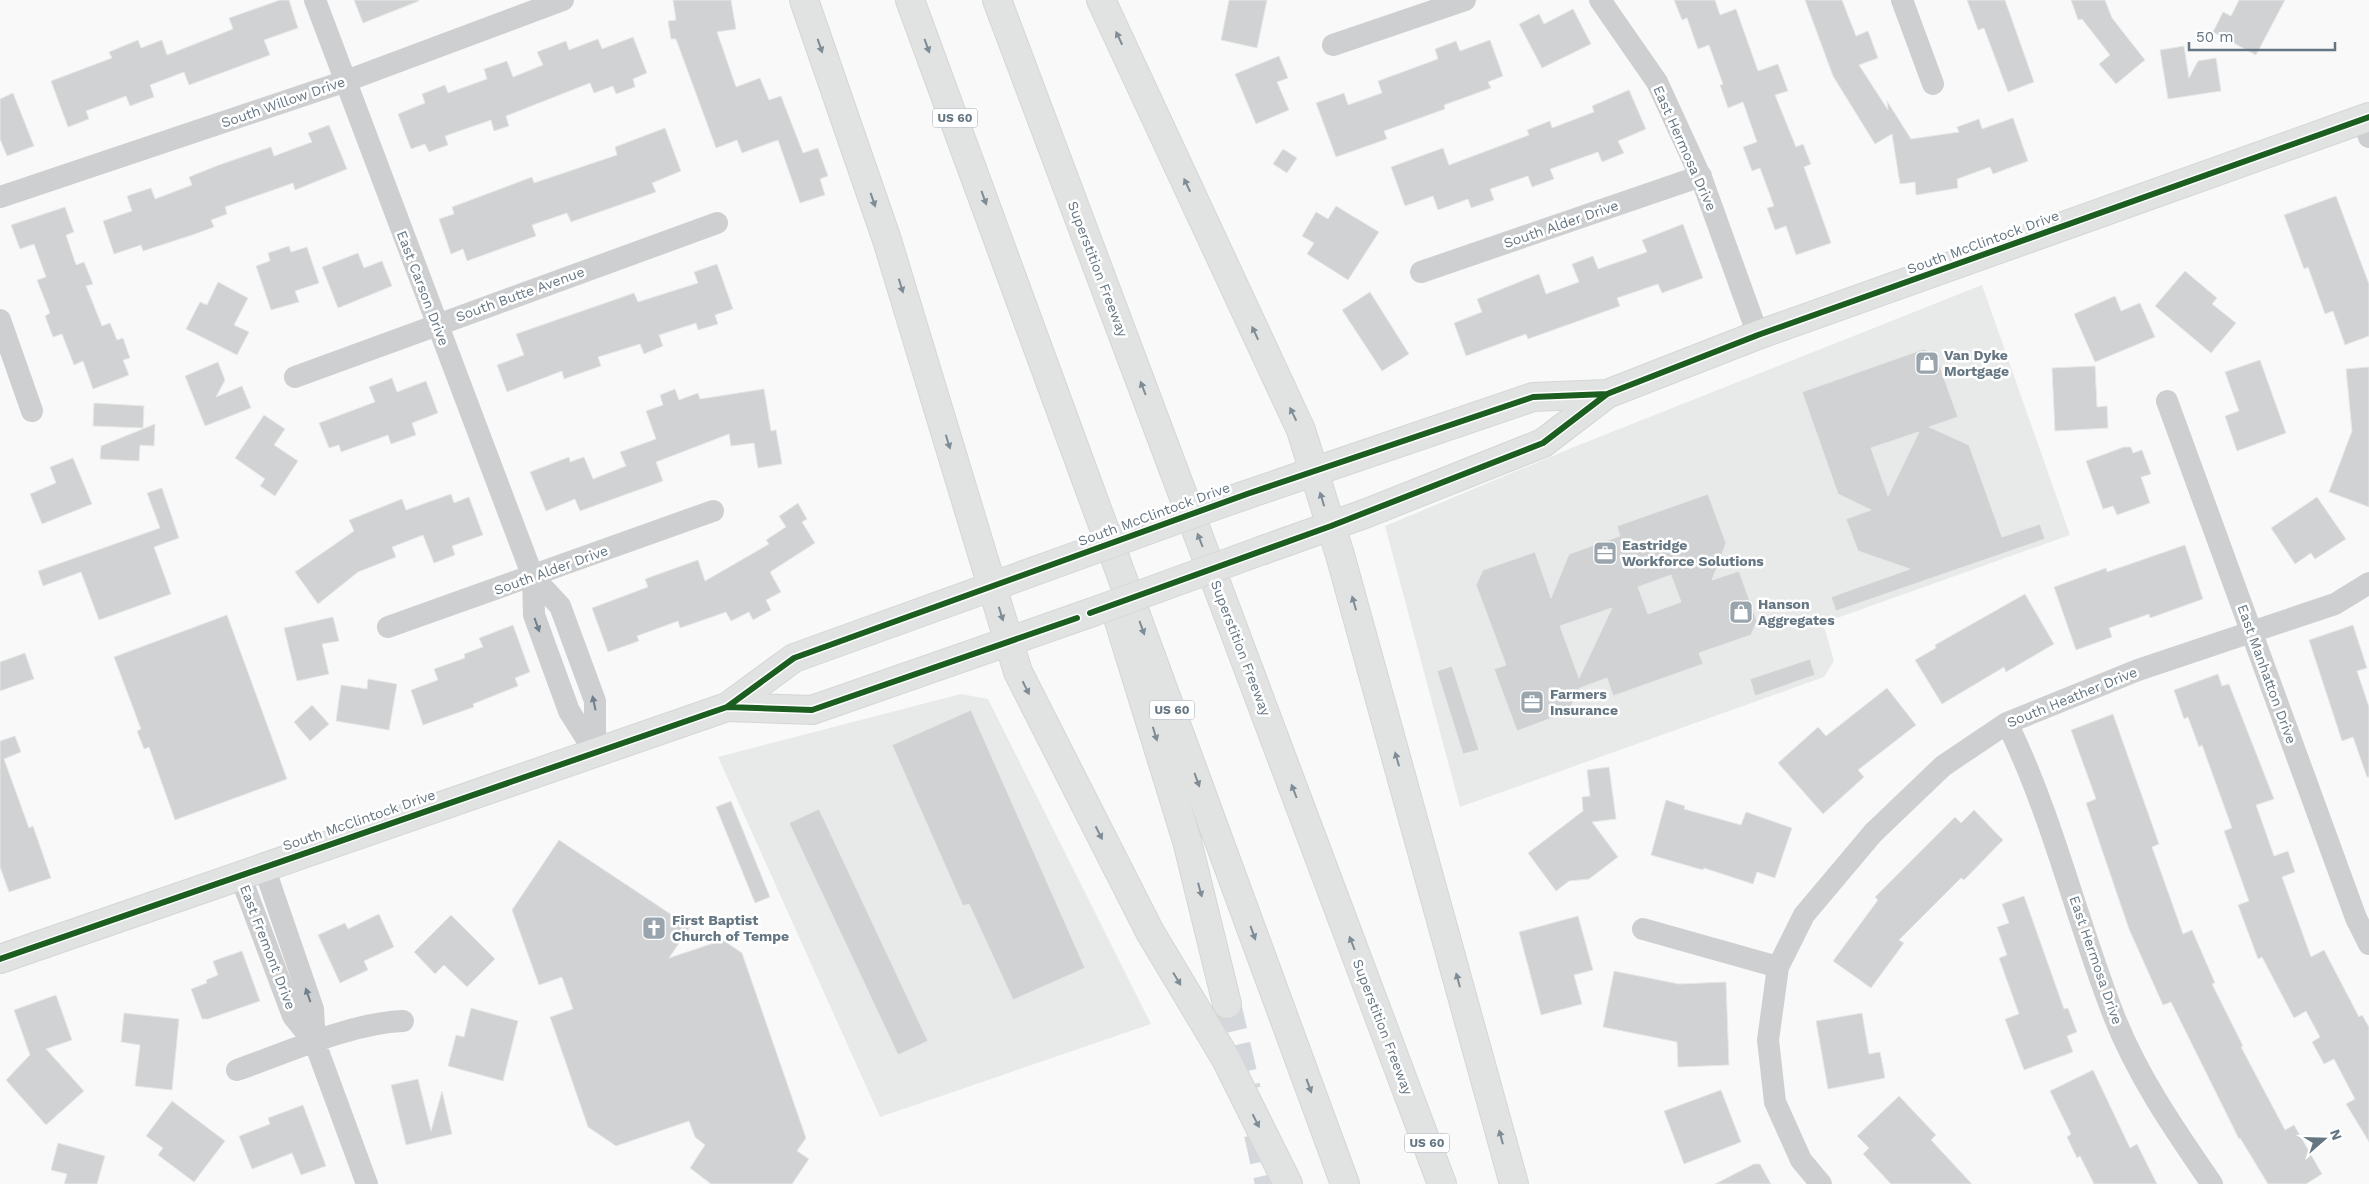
<svg xmlns="http://www.w3.org/2000/svg" width="2369" height="1184" viewBox="0 0 2369 1184" font-family="'Work Sans',sans-serif">
<style>
.built{fill:#e8e9e9}
.building{fill:#d0d2d3;stroke:#e8e8e8;fill-rule:evenodd}
.lines{fill:none;stroke-linecap:round;stroke-linejoin:round}
.motorway-tunnel{stroke:#d4d8dc;stroke-width:28;stroke-dasharray:28 14;stroke-linecap:butt}
.secondary-casing{stroke:#d5d6d7;stroke-width:30}
.motorway-casing{stroke:#d5d6d6;stroke-width:30}
.minor{stroke:#cecfd0;stroke-width:22}
.secondary{stroke:#e1e2e2;stroke-width:28}
.motorway{stroke:#e1e2e2;stroke-width:28}
.secondary-bridge-casing{stroke:#d5d6d7;stroke-width:30;stroke-linecap:butt}
.secondary-bridge{stroke:#e1e2e2;stroke-width:28}
.cycleway-casing{stroke:#fff;stroke-width:9}
.cycleway{stroke:#1b5e20;stroke-width:6}
.oneway{fill:#7e8c96}
.oneway2{fill:#707f8b}
.labels{text-anchor:middle;stroke-width:5;stroke-linejoin:round;paint-order:stroke}
.shield{fill:#fff;stroke:#939fa8;stroke-width:1}
.shield-label{font-size:12px;font-weight:bold;fill:#657683}
.street-label{font-size:14px;fill:#657683;stroke:#fff}
.poi-label{font-size:14px;font-weight:bold;fill:#657683;stroke:#fff;text-anchor:start}
</style>
<rect width="100%" height="100%" fill="#f9f9f9"/>
<!-- built -->
<path class="built" d="M1982,285L2070,535L1823,623L1834,661L1824,677L1460,807L1385,526L1574,447Z
M961,694L988,699L1151,1024L880,1117L718,757Z"/>
<!-- building -->
<path class="building" d="M280,0H289L298,28L264,40L270,55L189,85L184,72L150,85L154,97L130,106L126,96L86,111L89,119L68,127L51,81L112,58L109,52L138,40L141,48L162,40L167,55L233,29L229,18Z
M354,0H419V1L363,23Z
M673,0H731L736,29L717,32L736,87L760,78L769,100L781,96L803,153L818,148L828,176L820,179L825,195L800,203L778,140L742,153L737,140L716,148L676,39H671L668,21L676,20Z
M1229,0H1267L1257,48L1221,40Z
M1674,0H1715L1720,15L1736,9L1758,71L1778,64L1788,91L1775,95L1796,147L1803,144L1811,164L1804,167L1831,243L1796,255L1786,226L1775,230L1767,208L1774,206L1760,168L1752,171L1743,147L1757,142L1743,102L1728,108L1720,85L1723,84L1709,45L1698,49L1687,18L1682,20Z
M1805,0H1842L1856,36L1868,31L1878,58L1859,65L1888,110L1887,101L1911,139L1959,132L1957,127L1979,119L1982,129L2013,118L2028,161L1993,174L1990,167L1957,179L1958,188L1916,195L1915,182L1900,184L1892,134L1875,144L1833,76Z
M1967,0H2005L2034,82L2008,92L1984,28L1978,30Z
M2071,0H2105L2112,18L2145,60L2116,84L2099,64L2110,55L2082,19L2078,20Z
M2239,0H2285L2256,55L2213,32L2223,12L2231,16Z
M1573,9L1591,44L1542,68L1519,24L1539,14L1544,24Z
M633,37L647,73L633,79L635,87L616,94L613,86L594,93L590,83L506,116L509,126L494,131L491,120L445,136L448,145L429,152L425,144L411,149L398,114L425,103L422,94L445,85L448,93L487,79L484,69L507,61L513,77L543,65L537,52L566,41L569,50L598,39L602,49Z
M1490,40L1503,76L1488,82L1491,88L1444,105L1445,109L1384,131L1387,139L1336,157L1316,103L1344,93L1348,105L1382,93L1378,81L1438,59L1435,49L1456,41L1460,51Z
M2184,46L2189,78L2198,61L2216,58L2221,91L2168,99L2160,50Z
M1279,56L1288,78L1277,82L1289,110L1256,124L1235,74Z
M1629,90L1646,129L1618,141L1624,153L1602,162L1598,152L1550,169L1554,179L1532,187L1528,176L1490,189L1494,200L1471,208L1468,199L1438,210L1433,196L1405,206L1391,167L1443,148L1449,165L1529,135L1527,130L1550,121L1552,128L1594,112L1592,106Z
M13,93L34,146L7,156L0,139V99Z
M329,125L347,169L295,190L293,183L225,207L227,214L211,220L214,227L195,234L143,251L141,245L114,254L103,221L132,211L127,196L151,188L155,199L192,185L189,177L219,165L271,147L274,156L312,142L308,133Z
M665,128L681,171L652,183L656,192L571,222L567,213L532,225L536,236L467,261L463,249L451,254L439,219L454,214L452,207L532,177L534,183L617,155L615,147Z
M1283,149L1297,158L1287,173L1273,164Z
M2336,196L2369,284V336L2345,345L2333,311L2325,314L2308,267L2304,269L2284,215Z
M1336,206L1379,232L1348,280L1307,254L1314,243L1302,236L1316,212L1328,219Z
M65,207L74,232L66,235L76,265L84,262L93,284L86,286L102,326L110,323L117,340L123,338L130,358L123,360L129,375L93,389L83,361L74,365L62,334L53,337L45,316L50,313L37,280L46,277L34,244L20,249L11,225Z
M1683,224L1703,278L1662,293L1658,284L1617,298L1620,306L1528,339L1526,334L1466,356L1454,323L1482,312L1477,299L1539,274L1546,294L1579,282L1572,264L1593,256L1598,269L1647,252L1642,240Z
M289,246L291,252L307,247L319,283L295,291L299,302L271,310L256,266L270,261L268,253Z
M358,253L364,268L382,261L392,286L338,308L322,267Z
M717,264L733,309L715,315L718,324L698,330L696,323L659,335L663,346L644,354L640,344L598,357L601,366L564,379L562,371L507,392L497,365L524,355L516,334L634,293L638,302L698,283L694,272Z
M2185,271L2217,298L2212,304L2236,323L2211,353L2155,306Z
M218,282L248,298L234,325L249,332L237,355L186,329L200,302L207,305Z
M1370,292L1409,354L1382,371L1342,310Z
M2115,296L2121,311L2140,303L2155,337L2095,362L2074,314Z
M1924,349L1936,356L1958,417L1929,427L1969,445L2002,537L2040,524L2045,539L1836,611L1831,597L1910,569L1858,551L1846,519L1871,510L1838,494L1802,392ZM1919,432L1888,496L1871,448Z
M2260,360L2286,433L2237,451L2225,416L2239,411L2225,372Z
M218,362L225,380L216,397L242,386L251,408L205,426L185,376Z
M2095,366L2097,407L2107,406L2108,428L2055,431L2052,368Z
M2369,367V507L2329,492L2352,431L2346,369Z
M392,378L397,392L426,381L438,413L412,423L416,435L391,444L388,435L341,452L339,445L329,448L319,423L375,402L369,387Z
M675,389L679,400L698,393L700,399L764,389L771,431L776,430L782,464L758,468L754,443L731,446L729,434L656,462L663,481L580,511L575,499L546,511L530,472L569,457L570,462L584,457L593,479L626,466L620,452L656,439L646,411L663,405L660,395Z
M94,403L144,406L143,428L93,426Z
M264,415L285,429L274,445L298,461L275,496L260,486L265,479L235,458Z
M155,424L154,446L140,445L139,461L100,459L101,446Z
M2124,447H2131L2133,453L2142,450L2151,474L2141,477L2150,503L2117,515L2113,506L2103,509L2086,461Z
M73,458L92,504L42,524L30,494L56,483L50,467Z
M162,488L179,538L154,547L171,594L99,620L81,572L43,586L38,571L160,528L147,493Z
M451,494L454,503L469,497L483,535L452,546L455,555L434,563L423,535L392,547L396,557L358,572L318,604L295,572L354,531L349,520L402,499L406,510Z
M1708,494L1726,543L1712,580L1739,571L1757,621L1751,635L1699,653L1703,664L1613,696L1607,678L1580,688L1568,712L1517,731L1494,669L1506,665L1476,585L1483,570L1535,552L1551,598L1569,554L1620,536L1617,526ZM1671,575L1681,602L1648,614L1638,587ZM1612,608L1579,678L1560,626Z
M2317,497L2346,539L2315,559L2311,553L2295,564L2271,528Z
M798,503L807,519L802,522L815,543L770,572L781,592L766,600L771,610L753,620L749,612L731,621L726,612L680,628L678,621L637,636L639,641L608,652L592,608L648,587L645,579L698,560L705,581L769,544L766,540L786,527L779,516Z
M2185,545L2203,599L2150,618L2149,614L2109,628L2112,637L2076,650L2054,587L2106,568L2107,572Z
M2025,594L2054,644L2006,672L2004,667L1942,704L1915,660L1936,648L1935,645Z
M227,615L287,779L175,820L149,747L144,749L137,731L141,729L114,657Z
M333,617L339,641L322,644L329,674L297,681L284,628Z
M513,625L530,672L515,678L518,686L473,704L474,707L423,725L411,690L438,680L434,669L465,658L464,654L483,647L479,638Z
M2353,625L2367,668L2357,671L2369,707V777H2367L2353,737L2342,741L2309,640Z
M25,653L34,679L0,691V662Z
M1810,659L1815,675L1755,696L1750,679Z
M1452,666L1479,750L1463,754L1437,671Z
M2218,674L2222,686L2229,684L2274,799L2256,805L2274,856L2288,851L2295,872L2282,877L2311,957L2324,950L2359,1017L2362,1015L2369,1027V1142L2346,1104L2355,1099L2334,1059L2324,1064L2312,1042L2320,1037L2306,1011L2294,1018L2262,957L2258,959L2238,905L2249,901L2224,831L2232,828L2202,745L2199,747L2188,717L2184,719L2174,690Z
M368,679L397,684L389,730L336,721L341,685L367,689Z
M1887,688L1916,725L1858,770L1864,777L1823,814L1778,763L1818,727L1826,736Z
M312,705L329,724L310,741L294,722Z
M971,710L1085,968L1013,1000L969,904L963,906L892,745Z
M2113,714L2159,844L2152,847L2183,934L2192,930L2215,983L2212,984L2243,1046L2241,1047L2285,1130L2294,1125L2322,1174L2306,1184H2268L2240,1138L2239,1139L2171,1002L2163,1005L2129,929L2086,803L2096,799L2071,730Z
M15,736L21,752L4,759L29,828L33,826L51,878L9,892L0,867V741Z
M1609,767L1616,819L1592,822L1618,857L1589,879L1569,881L1556,891L1528,853L1583,811L1582,797L1590,796L1587,770Z
M1666,800L1685,806L1684,809L1741,825L1746,812L1792,828L1775,878L1757,872L1753,884L1704,868L1703,870L1651,855Z
M731,801L770,897L755,903L716,807Z
M819,809L928,1041L898,1055L789,823Z
M1974,810L2003,840L1964,880L1961,878L1899,940L1904,943L1871,988L1833,961L1878,900L1875,897L1955,817L1961,823Z
M559,840L690,927L669,958L723,940L742,953L806,1138L797,1151L809,1159L792,1184H711L690,1168L705,1145L695,1137L689,1121L616,1146L588,1127L550,1017L573,1009L562,977L539,985L512,910Z
M2024,896L2064,1009L2068,1008L2077,1032L2067,1036L2073,1052L2024,1070L2005,1019L2019,1014L1999,958L2007,955L1997,927L2009,923L2002,904Z
M379,914L394,947L364,961L368,970L340,983L318,935L345,923L348,929Z
M451,915L495,959L467,987L444,965L435,974L414,952Z
M1578,916L1593,970L1574,975L1582,1004L1541,1015L1519,932Z
M242,951L260,1001L208,1019H202L191,989L207,983L206,980L218,975L213,961Z
M1614,971L1679,984L1726,982L1729,1065L1678,1067L1677,1042L1603,1027Z
M56,995L72,1040L46,1049L84,1091L46,1125L6,1080L30,1055L14,1010Z
M471,1008L518,1021L503,1081L448,1066L456,1035L464,1037Z
M124,1013L179,1019L172,1090L135,1086L140,1045L121,1042Z
M1862,1013L1869,1054L1880,1052L1885,1078L1828,1089L1816,1021Z
M2093,1070L2130,1148L2137,1144L2157,1184H2094L2080,1156L2077,1158L2067,1137L2071,1134L2050,1091Z
M418,1079L431,1131L442,1091L452,1134L406,1145L391,1085Z
M1721,1090L1741,1142L1684,1164L1664,1111Z
M1899,1096L1936,1135L1931,1140L1972,1184H1891L1863,1154L1869,1148L1857,1136Z
M172,1101L225,1141L194,1182L158,1155L163,1148L146,1136Z
M303,1105L326,1166L301,1175L292,1153L252,1169L239,1136L270,1124L268,1118Z
M58,1143L105,1156L97,1184H64L67,1174L51,1170Z
M1754,1164H1760L1771,1184H1715Z"/>
<g class="lines">
<!-- motorway-tunnel -->
<path class="motorway-tunnel" d="M1227,1004L1247,1090
M1258,1134L1269,1184"/>
<!-- secondary casing -->
<g class="secondary-casing">
<path id="secondary" d="M1231,500L1533,397L1607,394
M1263,550L1367,513L1543,443L1607,394L1758,335L2369,117
M727,707L812,710L1090,613
M0,959L727,707L794,658L1057,563"/>
</g>
<!-- motorway casing -->
<g class="motorway-casing">
<path id="motorway" d="M804,0L887,240L1018,672L1150,932L1226,1059L1288,1184
M910,0L1345,1184
M997,0L1442,1184
M1101,0L1301,430L1340,555L1514,1184
M1115,608L1187,841L1227,1004"/>
</g>
<!-- minor -->
<path class="minor" d="M315,0L533,577L534,615L569,711L595,752
M1600,0L1657,82L1702,180L1758,335
M1902,0L1933,84
M1333,45L1465,0
M2363,119L2369,137
M0,197L346,81L563,0
M1421,272L1701,176
M0,320L32,411
M295,377L717,223
M2167,401L2356,918L2369,944
M533,577L560,606L595,701V752
M388,627L713,511
M2007,723C2052,815 2075,915 2112,1011C2136,1074 2174,1129 2212,1184
M264,867L313,1009L315,1043L367,1184
M240,875L293,1016L315,1043
M1643,929L1778,967
M237,1070C288,1052 351,1023 403,1021
M1821,1184L1801,1160L1775,1102L1768,1040L1778,967L1804,915L1873,833L1943,766L2007,723L2138,670L2335,604L2369,583"/>
<!-- secondary -->
<use href="#secondary" class="secondary"/>
<!-- motorway -->
<use href="#motorway" class="motorway"/>
<!-- secondary-bridge casing -->
<g class="secondary-bridge-casing">
<path id="secondary-bridge" d="M1057,563L1231,500
M1090,613L1263,550"/>
</g>
<!-- secondary-bridge -->
<use href="#secondary-bridge" class="secondary-bridge"/>
<!-- cycleway casing -->
<g class="cycleway-casing">
<path id="cycleway" d="M1090,613L1331,526L1543,443L1607,394L1758,335L2369,117
M727,707L812,710L1077,618
M0,959L727,707L794,658L1247,494L1533,397L1607,394"/>
</g>
<!-- cycleway -->
<use href="#cycleway" class="cycleway"/>
</g>
<!-- one-way arrows -->
<defs><path id="oneway-solid" d="M-6-.8H1V-3.2L6.5 0L1 3.2V.8H-6Z" transform="scale(1.25)"/></defs>
<g class="oneway">
<use href="#oneway-solid" transform="translate(1119 38) rotate(-115)"/>
<use href="#oneway-solid" transform="translate(820 46) rotate(71)"/>
<use href="#oneway-solid" transform="translate(927 46) rotate(70)"/>
<use href="#oneway-solid" transform="translate(1187 185) rotate(-115)"/>
<use href="#oneway-solid" transform="translate(984 198) rotate(70)"/>
<use href="#oneway-solid" transform="translate(873 200) rotate(71)"/>
<use href="#oneway-solid" transform="translate(901 286) rotate(73)"/>
<use href="#oneway-solid" transform="translate(1255 333) rotate(-115)"/>
<use href="#oneway-solid" transform="translate(1143 388) rotate(-111)"/>
<use href="#oneway-solid" transform="translate(1293 414) rotate(-116)"/>
<use href="#oneway-solid" transform="translate(948 442) rotate(73)"/>
<use href="#oneway-solid" transform="translate(1322 499) rotate(-107)"/>
<use href="#oneway-solid" transform="translate(1200 540) rotate(-111)"/>
<use href="#oneway-solid" transform="translate(1354 603) rotate(-106)"/>
<use href="#oneway-solid" transform="translate(1001 614) rotate(73)"/>
<use href="#oneway-solid" transform="translate(1142 628) rotate(70)"/>
<use href="#oneway-solid" transform="translate(1026 688) rotate(63)"/>
<use href="#oneway-solid" transform="translate(1155 734) rotate(73)"/>
<use href="#oneway-solid" transform="translate(1397 759) rotate(-106)"/>
<use href="#oneway-solid" transform="translate(1197 780) rotate(70)"/>
<use href="#oneway-solid" transform="translate(1294 791) rotate(-111)"/>
<use href="#oneway-solid" transform="translate(1099 833) rotate(63)"/>
<use href="#oneway-solid" transform="translate(1200 890) rotate(75)"/>
<use href="#oneway-solid" transform="translate(1253 933) rotate(70)"/>
<use href="#oneway-solid" transform="translate(1352 943) rotate(-111)"/>
<use href="#oneway-solid" transform="translate(1177 979) rotate(59)"/>
<use href="#oneway-solid" transform="translate(1458 980) rotate(-105)"/>
<use href="#oneway-solid" transform="translate(1309 1086) rotate(70)"/>
<use href="#oneway-solid" transform="translate(1256 1121) rotate(63)"/>
<use href="#oneway-solid" transform="translate(1501 1137) rotate(-105)"/>
</g>
<g class="oneway2">
<use href="#oneway-solid" transform="translate(537 625) rotate(70)"/>
<use href="#oneway-solid" transform="translate(594 703) rotate(-102)"/>
<use href="#oneway-solid" transform="translate(308 995) rotate(-109)"/>
</g>
<!-- icons -->
<defs>
<g id="shop-square" transform="scale(1.25)"><rect x="-9" y="-9" width="18" height="18" rx="4" fill="#99a4ac" stroke="#fff"/><path d="M-5-2.5h2.3a2.7 3.5 0 0 1 5.4 0H5L5.5 6h-11ZM-1.5-2.5h3a1.5 2.3 0 0 0-3 0Z" fill="#fff"/></g>
<g id="office-square" transform="scale(1.25)"><rect x="-9" y="-9" width="18" height="18" rx="4" fill="#99a4ac" stroke="#fff"/><path d="M-6-3h4V-5.5h4V-3h4V5H-6ZM-1-4.5V-3h2v-1.5ZM-6 0V1H6V0Z" fill="#fff"/></g>
<g id="church-square" transform="scale(1.25)"><rect x="-9" y="-9" width="18" height="18" rx="4" fill="#99a4ac" stroke="#fff"/><path d="M-1.2-6h2.4v3.5h3.3v2.4h-3.3V6h-2.4V-.1h-3.3v-2.4h3.3Z" fill="#fff"/></g>
</defs>
<g fill-rule="evenodd">
<use href="#shop-square" x="1927" y="363"/>
<use href="#office-square" x="1605" y="553"/>
<use href="#shop-square" x="1741" y="612"/>
<use href="#office-square" x="1532" y="702"/>
<use href="#church-square" x="654" y="928"/>
</g>
<g class="labels">
<!-- shield labels -->
<g class="shield">
<rect x="932.5" y="108.5" width="45" height="19" rx="4"/>
<rect x="1149.5" y="700.5" width="45" height="19" rx="4"/>
<rect x="1404.5" y="1133.5" width="45" height="19" rx="4"/>
</g>
<g class="shield-label">
<text x="955" y="122">US 60</text>
<text x="1172" y="714">US 60</text>
<text x="1427" y="1147">US 60</text>
</g>
<!-- street labels -->
<g class="street-label">
<text transform="translate(283 102) rotate(-19)" y="5">South Willow Drive</text>
<text transform="translate(1685 148) rotate(66)" y="5">East Hermosa Drive</text>
<text transform="translate(1561 224) rotate(-19)" y="5">South Alder Drive</text>
<text transform="translate(1983 242) rotate(-20)" y="5">South McClintock Drive</text>
<text transform="translate(1098 269) rotate(69)" y="5">Superstition Freeway</text>
<text transform="translate(423 288) rotate(69)" y="5">East Carson Drive</text>
<text transform="translate(520 294) rotate(-20)" y="5">South Butte Avenue</text>
<text transform="translate(1154 514) rotate(-20)" y="5">South McClintock Drive</text>
<text transform="translate(551 570) rotate(-20)" y="5">South Alder Drive</text>
<text transform="translate(1241 648) rotate(69)" y="5">Superstition Freeway</text>
<text transform="translate(2267 674) rotate(70)" y="5">East Manhatton Drive</text>
<text transform="translate(2072 697) rotate(-22)" y="5">South Heather Drive</text>
<text transform="translate(359 820) rotate(-19)" y="5">South McClintock Drive</text>
<text transform="translate(268 947) rotate(69)" y="5">East Fremont Drive</text>
<text transform="translate(2096 960) rotate(71)" y="5">East Hermosa Drive</text>
<text transform="translate(1383 1027) rotate(69)" y="5">Superstition Freeway</text>
</g>
<!-- poi labels -->
<g class="poi-label">
<text x="1944" y="360">Van Dyke<tspan x="1944" dy="16">Mortgage</tspan></text>
<text x="1622" y="550">Eastridge<tspan x="1622" dy="16">Workforce Solutions</tspan></text>
<text x="1758" y="609">Hanson<tspan x="1758" dy="16">Aggregates</tspan></text>
<text x="1550" y="699">Farmers<tspan x="1550" dy="16">Insurance</tspan></text>
<text x="672" y="925">First Baptist<tspan x="672" dy="16">Church of Tempe</tspan></text>
</g>
</g>
<!-- north arrow -->
<g transform="translate(2324 1139) rotate(70)" stroke="#ffffff" stroke-width="4" paint-order="stroke">
<path d="M0-4L9 19L0 12L-9 19Z" fill="#657683"/>
<text y="-8" font-size="14" font-weight="bold" text-anchor="middle" fill="#657683">N</text>
</g>
<!-- scale -->
<path d="M2189 42v8h146v-8" fill="none" stroke="#657683" stroke-width="2.5"/>
<text x="2196" y="42" font-size="15" fill="#657683" stroke="#ffffff" stroke-width="4" paint-order="stroke">50 m</text>
</svg>
